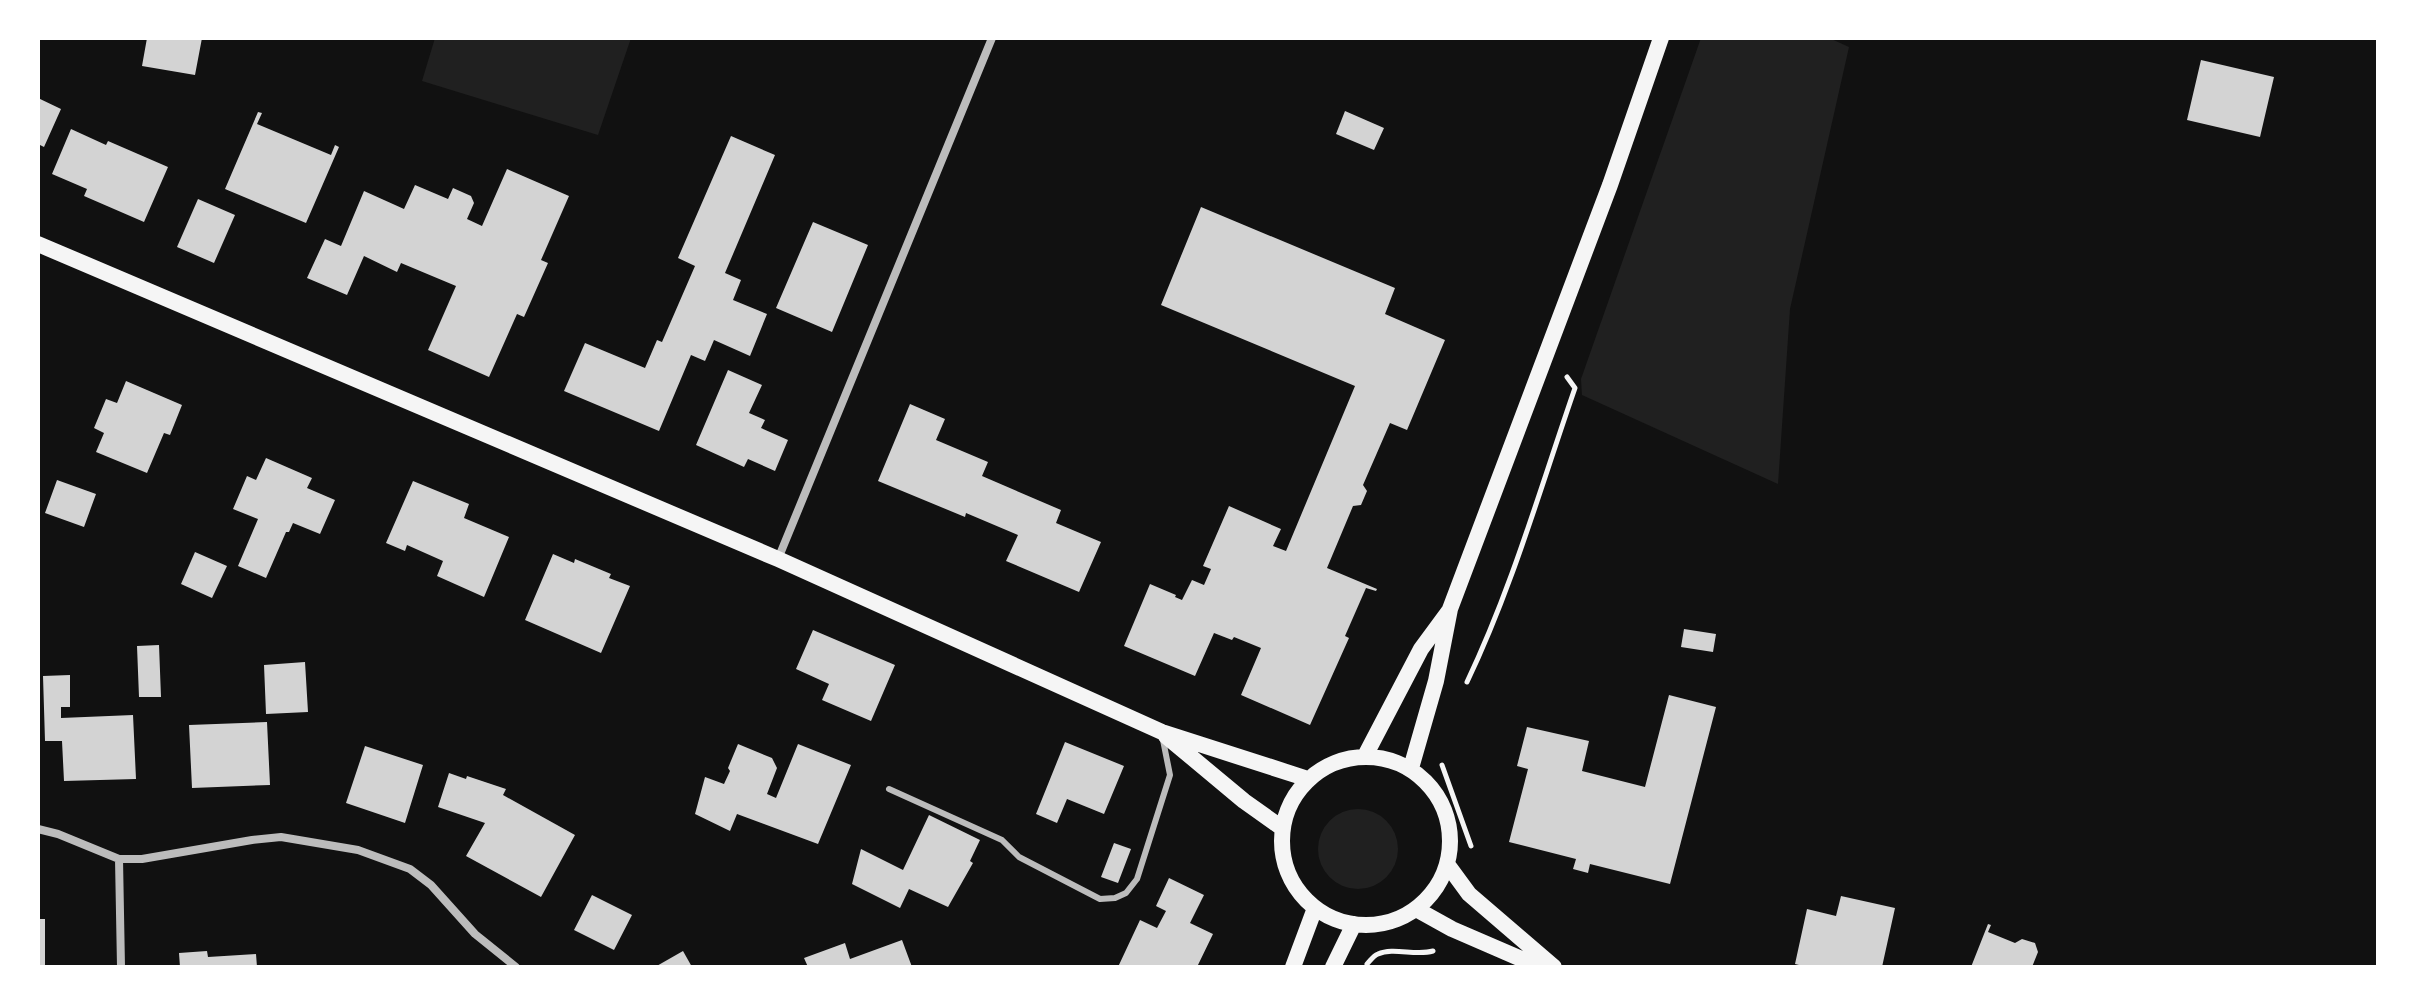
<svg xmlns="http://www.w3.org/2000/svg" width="2416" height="1005" viewBox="0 0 2416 1005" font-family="'Times New Roman',serif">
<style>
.green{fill:#202020}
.building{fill:#d3d3d3}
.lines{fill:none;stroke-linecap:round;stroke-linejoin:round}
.path{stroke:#f5f5f5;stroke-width:5}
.service{stroke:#bcbcbc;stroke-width:6}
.minor{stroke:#bcbcbc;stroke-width:8}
.secondary{stroke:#f5f5f5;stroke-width:16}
</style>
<rect width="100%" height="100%" fill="#111"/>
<!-- green -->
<path class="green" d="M435,38H631L598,135L422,81Z
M1701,38H1829L1849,47L1790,309L1778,484L1582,395L1581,379Z
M1318 849a40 40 0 1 1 80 0a40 40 0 1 1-80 0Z"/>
<!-- building -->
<path class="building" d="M147,38H202L195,75L142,66Z
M2201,60L2274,77L2260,137L2187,120Z
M38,98L61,109L44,147L38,144Z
M1345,111L1384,128L1374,150L1336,134Z
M258,112L262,113L257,124L331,155L335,145L339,147L306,223L225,189Z
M71,129L106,145L108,141L168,167L144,222L84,196L87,189L52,174Z
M731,136L775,155L725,273L741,280L733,300L767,314L750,356L714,340L705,361L691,355L659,431L564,391L585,343L645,368L657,340L662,342L695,266L678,258Z
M507,169L569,196L541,260L548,263L524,317L517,314L489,377L428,350L456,286L401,263L397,272L364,256L347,295L307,278L325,239L341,246L364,191L404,209L415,185L448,199L453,188L471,196L474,203L467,219L482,226Z
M198,199L235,215L214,263L177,247Z
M1201,207L1395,288L1385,314L1445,340L1407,430L1390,423L1363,485L1367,491L1361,505L1353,506L1327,568L1377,589L1376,591L1366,588L1345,636L1349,638L1310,725L1241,695L1261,648L1234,637L1232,640L1214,633L1195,676L1124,646L1150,584L1176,595L1175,597L1182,600L1192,580L1204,585L1211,569L1203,566L1229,506L1281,529L1273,546L1286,551L1355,386L1161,305Z
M813,222L868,245L832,332L776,308Z
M728,370L762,385L749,413L765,420L761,428L788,440L775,471L748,459L744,467L696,445Z
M126,381L182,405L170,435L164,433L147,473L96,452L104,433L94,428L106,399L117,403Z
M910,404L945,419L936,440L988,462L982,476L1061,510L1056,523L1101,542L1079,592L1006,561L1018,535L966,513L965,517L878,481Z
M266,458L312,478L307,488L335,500L320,534L293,523L289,532H286L266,578L238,566L258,519L233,509L247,476L256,480Z
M57,480L96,494L84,527L45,513Z
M413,481L469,504L464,518L509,537L484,597L437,576L443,561L407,545L405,551L386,543Z
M195,552L227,566L212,598L181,584Z
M553,554L574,563L575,559L611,574L609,578L630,586L601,653L525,620Z
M1684,629L1716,634L1713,652L1681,647Z
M813,630L895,665L871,721L822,700L829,684L796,669Z
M159,645L161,697H139L137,646Z
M305,662L308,712L266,714L264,665Z
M70,675V707H61V718L133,715L136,779L64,781L62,741H45L43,676Z
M1669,695L1716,707L1670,884L1590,864L1588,873L1573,869L1576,859L1509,842L1528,769L1517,766L1527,727L1589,741L1582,771L1645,787Z
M267,722L270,785L192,788L189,725Z
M1065,742L1124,766L1104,814L1067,799L1057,823L1036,814Z
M738,744L772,758L777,768L767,794L776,798L798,744L851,765L818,844L737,814L730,831L695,814L705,777L724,784L730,771L728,768Z
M365,746L423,765L405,823L346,803Z
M449,773L466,779L467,776L506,789L503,795L575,835L541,897L466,856L485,823L438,807Z
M929,815L980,840L970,861L973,863L948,907L909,889L900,908L852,884L861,849L903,870Z
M1114,843L1131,849L1118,883L1101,877Z
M1169,878L1204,895L1190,923L1213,934L1197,967H1118L1140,920L1157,928L1166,911L1156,906Z
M592,895L632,915L614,950L574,930Z
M1841,896L1895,908L1882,967H1807L1795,964L1807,909L1836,916Z
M38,919H45V967H38Z
M1988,924L1991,925L1988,932L2015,943L2022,939L2035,943L2038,952L2032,967H1971Z
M902,940L912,967H808L804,958L845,943L850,959Z
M207,951L208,957L256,954L257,967H180L179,953Z
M683,951L692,967H655Z"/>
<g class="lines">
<!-- path -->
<path class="path" d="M1467,682C1512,588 1541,486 1575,388L1567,377
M1442,765L1471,846
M1367,964C1371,960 1373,956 1378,954C1393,947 1416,956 1433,951"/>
<!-- service -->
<path class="service" d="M889,789L1002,840L1019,857L1100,899L1115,898L1126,893L1137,879L1170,775L1163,740"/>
<!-- minor -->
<path class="minor" d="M778,559L992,38
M38,829L58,834L119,859H142L252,840L281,837L358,850L410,869L431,885L475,934L516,967
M119,859L121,967"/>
<!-- secondary -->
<path class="secondary" d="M38,244L778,559L1162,732L1308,779
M1166,736L1244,801L1282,828
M1365,756L1421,649L1449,611
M1282 841a84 84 0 1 1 168 0a84 84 0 1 1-168 0Z
M1411,768L1436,681L1450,609L1610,185L1661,38
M1447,864L1469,894L1554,967
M1416,909L1452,929L1540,967
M1293,967L1315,908
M1333,967L1354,924"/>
</g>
<!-- border -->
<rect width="2416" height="1005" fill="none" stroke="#ffffff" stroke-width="80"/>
</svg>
